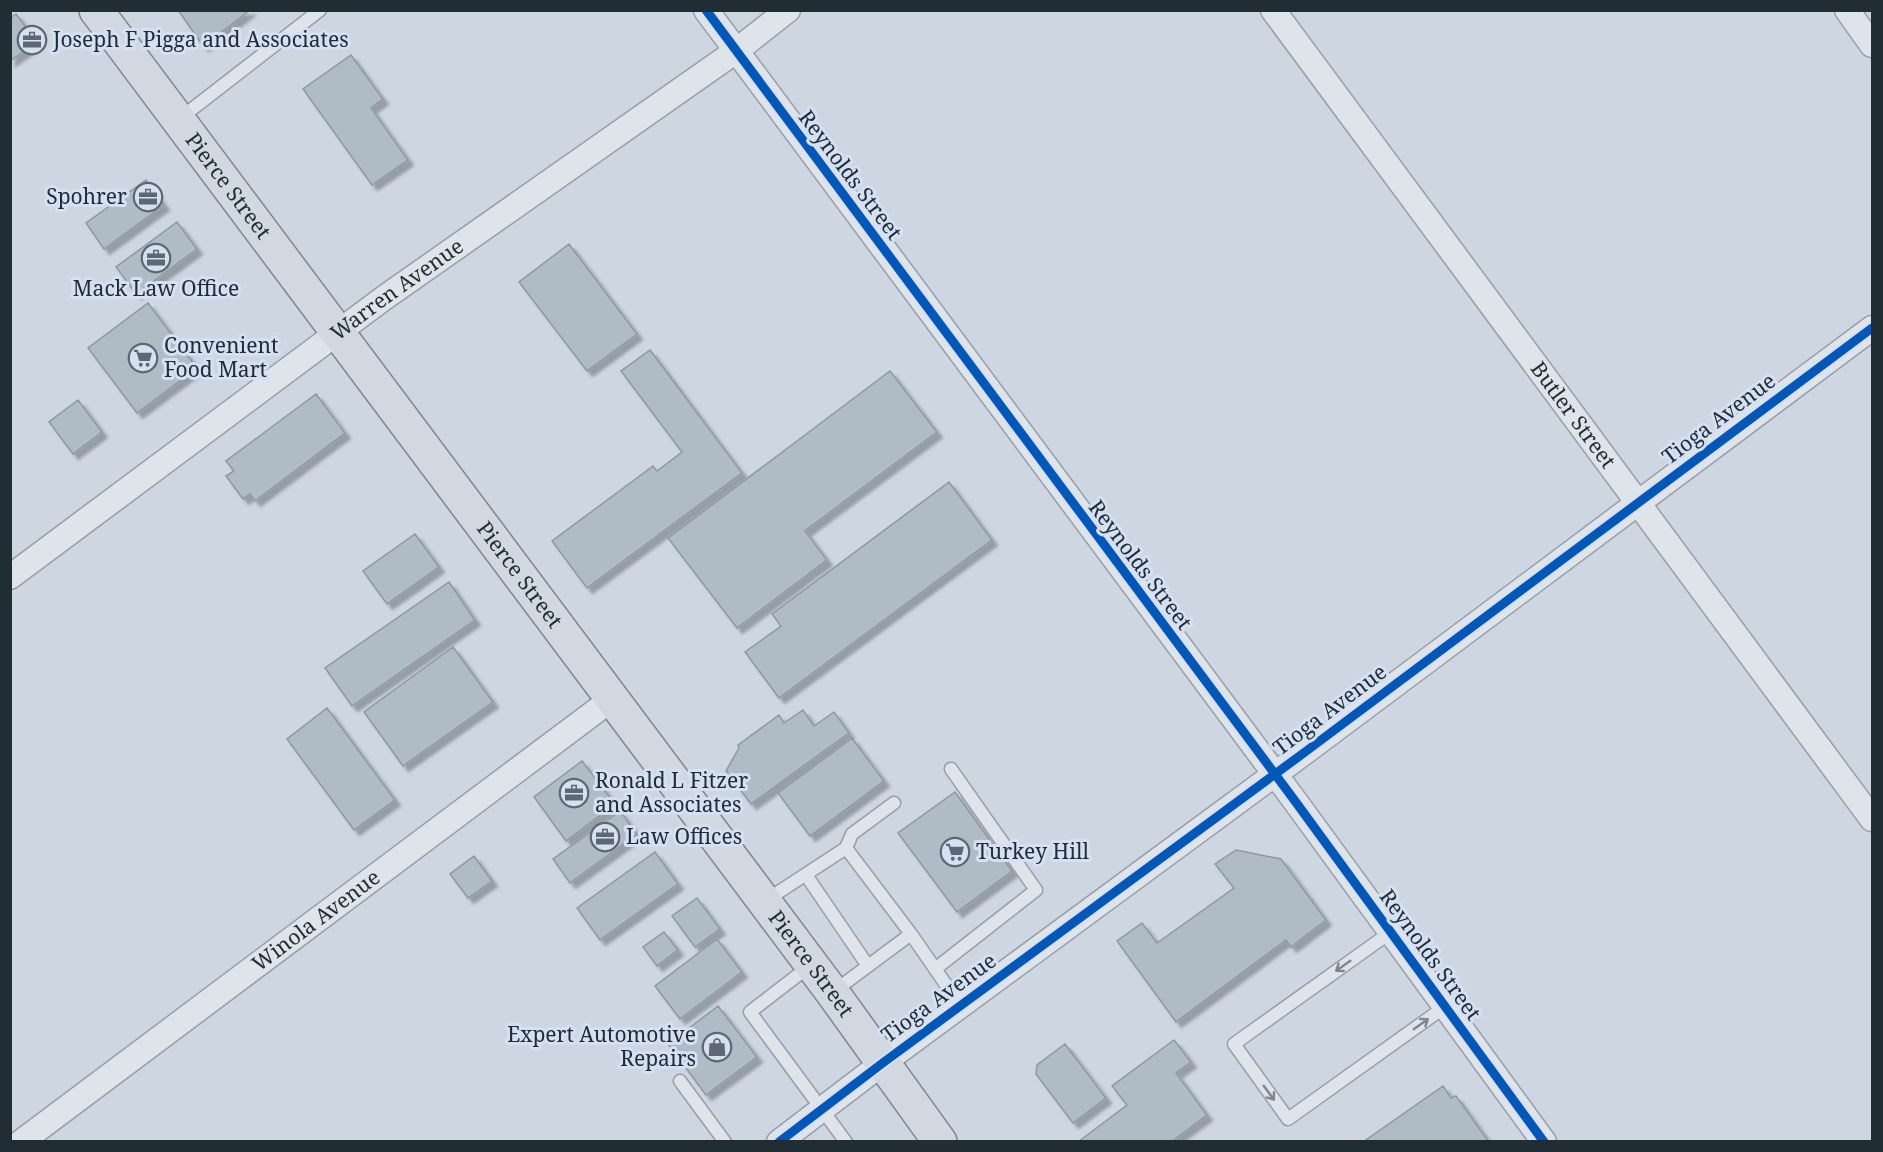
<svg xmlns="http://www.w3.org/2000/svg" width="1883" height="1152" viewBox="0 0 1883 1152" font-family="'Noto Serif',serif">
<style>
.building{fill:#afbcc5;stroke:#8d99a2;stroke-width:1.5;filter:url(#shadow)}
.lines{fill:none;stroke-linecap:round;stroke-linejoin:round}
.service-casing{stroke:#969ea7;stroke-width:15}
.minor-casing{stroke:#969ea7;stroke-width:27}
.primary-casing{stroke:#7e858d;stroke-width:36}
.service{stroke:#dee4ea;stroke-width:12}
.minor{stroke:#dee4ea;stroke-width:24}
.primary{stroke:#d1d8e1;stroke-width:33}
.cycleway-casing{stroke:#d5e0f2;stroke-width:13}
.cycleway{stroke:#0057b8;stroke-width:9}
.oneway{stroke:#7f8890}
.labels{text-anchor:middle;stroke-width:6;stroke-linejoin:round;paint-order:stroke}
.poi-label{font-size:21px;fill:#202d35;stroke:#d5e0f2;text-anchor:start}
.street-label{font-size:21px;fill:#202d35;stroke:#d5e0f2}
</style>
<defs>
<filter id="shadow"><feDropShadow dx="5.5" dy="5.5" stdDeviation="1.5" flood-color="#0004"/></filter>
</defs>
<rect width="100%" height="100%" fill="#ced6e2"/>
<!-- building -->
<path class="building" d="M178,10H250L203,46Z
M16,14L37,42L10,61V18Z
M351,55L383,99L371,108L408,160L372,185L303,89Z
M146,180L164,205L104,249L86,223Z
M177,222L197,249L136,294L116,267Z
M569,244L637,334L587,371L519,282Z
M148,303L197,368L137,413L88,348Z
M650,350L742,473L587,588L552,541L653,466L657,471L682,452L621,371Z
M890,371L937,432L805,531L827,560L737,628L668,538Z
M316,394L345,433L255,501L250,494L243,499L226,476L234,471L226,461Z
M78,400L102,432L73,454L49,422Z
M949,482L992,540L779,698L745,652L781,626L772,614Z
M415,534L439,567L387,604L363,571Z
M449,582L475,620L352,706L325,668Z
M453,647L493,702L403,766L364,712Z
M327,708L395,800L354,830L287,739Z
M803,710L814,726L834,712L849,733L751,804L726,771L739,748L738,745L779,715L784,723Z
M852,738L884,781L810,836L778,793Z
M582,761L615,804L566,841L534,797Z
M955,792L1012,871L957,912L898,833Z
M620,811L637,834L570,883L553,859Z
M1236,850L1281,859L1326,920L1291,947L1286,940L1176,1022L1117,941L1142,923L1157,943L1234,888L1215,864Z
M655,852L678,884L600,940L577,908Z
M474,856L492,881L468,898L450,874Z
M697,898L720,929L695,947L672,916Z
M664,932L678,950L657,966L643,947Z
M717,939L742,972L680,1019L655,986Z
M718,1006L757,1057L706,1095L668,1044Z
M1174,1040L1191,1062L1176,1073L1207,1115L1171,1142H1078L1127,1105L1112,1086Z
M1065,1044L1106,1098L1073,1123L1036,1074L1037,1065Z
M1443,1086L1451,1098L1456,1096L1489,1142H1363Z"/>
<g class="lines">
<!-- service casing -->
<g class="service-casing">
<path id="service" d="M178,120L320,10
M846,848L852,834L894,803
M806,875L868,966
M765,901L846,848L911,934L960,1005
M1391,932L1234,1044L1288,1119L1446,1006
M811,965L750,1012L846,1142
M935,969L1036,890L951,769
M833,992L911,934
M680,1081L725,1142"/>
</g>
<!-- minor casing -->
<g class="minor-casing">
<g id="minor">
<path d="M706,10L1295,801L1544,1142"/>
<path id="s1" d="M1273,10L1872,819"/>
<path d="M1847,10L1872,45"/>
<path id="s2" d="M10,577L384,298L736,51L788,10"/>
<path id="s3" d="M21,1142L612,699"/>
<path d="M779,1142L884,1062L1305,752L1872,328"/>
</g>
</g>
<!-- primary casing -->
<g class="primary-casing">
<g id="primary">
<path id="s4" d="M96,10L832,992L940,1142"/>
</g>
</g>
<!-- service -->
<use href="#service" class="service"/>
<!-- minor -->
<use href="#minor" class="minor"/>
<!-- primary -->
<use href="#primary" class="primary"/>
<!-- cycleway casing -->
<g class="cycleway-casing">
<path id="cycleway" d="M706,10L1295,801L1544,1142
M779,1142L884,1062L1305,752L1872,328"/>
</g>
<!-- cycleway -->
<use href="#cycleway" class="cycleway"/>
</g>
<!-- one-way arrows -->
<defs><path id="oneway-shaft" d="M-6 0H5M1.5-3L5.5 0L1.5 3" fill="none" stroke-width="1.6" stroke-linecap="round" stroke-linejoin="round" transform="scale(1.5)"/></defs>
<g class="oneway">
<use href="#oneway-shaft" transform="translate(1343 966) rotate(145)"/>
<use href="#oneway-shaft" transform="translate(1421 1024) rotate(-35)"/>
<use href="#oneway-shaft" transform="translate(1269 1093) rotate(54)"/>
</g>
<!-- icons -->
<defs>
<g id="office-ring" transform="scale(1.5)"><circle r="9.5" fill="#d5e0f2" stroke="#5d6872" stroke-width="1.5"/><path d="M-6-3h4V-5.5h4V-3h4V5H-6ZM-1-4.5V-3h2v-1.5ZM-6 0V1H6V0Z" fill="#5d6872"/></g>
<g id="supermarket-ring" transform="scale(1.5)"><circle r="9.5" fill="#d5e0f2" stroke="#5d6872" stroke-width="1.5"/><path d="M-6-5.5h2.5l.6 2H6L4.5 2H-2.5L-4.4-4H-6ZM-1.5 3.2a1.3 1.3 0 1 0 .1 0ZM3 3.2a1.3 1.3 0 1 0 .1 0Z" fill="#5d6872"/></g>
<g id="shop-ring" transform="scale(1.5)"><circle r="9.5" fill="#d5e0f2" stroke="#5d6872" stroke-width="1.5"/><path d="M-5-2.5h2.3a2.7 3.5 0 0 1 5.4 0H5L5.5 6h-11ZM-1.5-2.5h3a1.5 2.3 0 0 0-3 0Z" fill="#5d6872"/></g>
</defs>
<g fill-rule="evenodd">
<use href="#office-ring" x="32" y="40"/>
<use href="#office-ring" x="148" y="197"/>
<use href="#office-ring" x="156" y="258"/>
<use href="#supermarket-ring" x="143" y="358"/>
<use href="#office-ring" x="574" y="793"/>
<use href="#office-ring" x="605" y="837"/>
<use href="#supermarket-ring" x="955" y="852"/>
<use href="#shop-ring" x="717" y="1047"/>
</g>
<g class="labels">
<!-- poi labels -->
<g class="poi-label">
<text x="53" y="47">Joseph F Pigga and Associates</text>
<text x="127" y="204" text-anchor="end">Spohrer</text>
<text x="156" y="296" text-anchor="middle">Mack Law Office</text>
<text x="164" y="353">Convenient<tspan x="164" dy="24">Food Mart</tspan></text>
<text x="595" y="788">Ronald L Fitzer<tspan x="595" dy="24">and Associates</tspan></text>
<text x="626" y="844">Law Offices</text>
<text x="976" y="859">Turkey Hill</text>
<text x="696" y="1042" text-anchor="end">Expert Automotive<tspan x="696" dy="24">Repairs</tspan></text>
</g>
<!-- street labels -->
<g class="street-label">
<text transform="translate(850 175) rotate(53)" y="7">Reynolds Street</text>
<text dy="7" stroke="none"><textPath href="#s4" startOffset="220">Pierce Street</textPath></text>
<text dy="7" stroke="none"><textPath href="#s2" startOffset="482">Warren Avenue</textPath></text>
<text dy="7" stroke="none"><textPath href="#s1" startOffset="504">Butler Street</textPath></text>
<text transform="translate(1719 419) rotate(-37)" y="7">Tioga Avenue</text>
<text transform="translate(1140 565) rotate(53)" y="7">Reynolds Street</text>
<text dy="7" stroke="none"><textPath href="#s4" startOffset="706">Pierce Street</textPath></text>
<text transform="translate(1330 710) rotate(-37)" y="7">Tioga Avenue</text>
<text dy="7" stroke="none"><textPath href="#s3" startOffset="369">Winola Avenue</textPath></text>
<text transform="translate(1430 955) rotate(54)" y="7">Reynolds Street</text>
<text dy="7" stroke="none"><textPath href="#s4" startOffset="1192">Pierce Street</textPath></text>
<text transform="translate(939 998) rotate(-36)" y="7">Tioga Avenue</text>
</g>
</g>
<!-- border -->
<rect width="1883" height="1152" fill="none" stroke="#202d35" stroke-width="24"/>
</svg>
